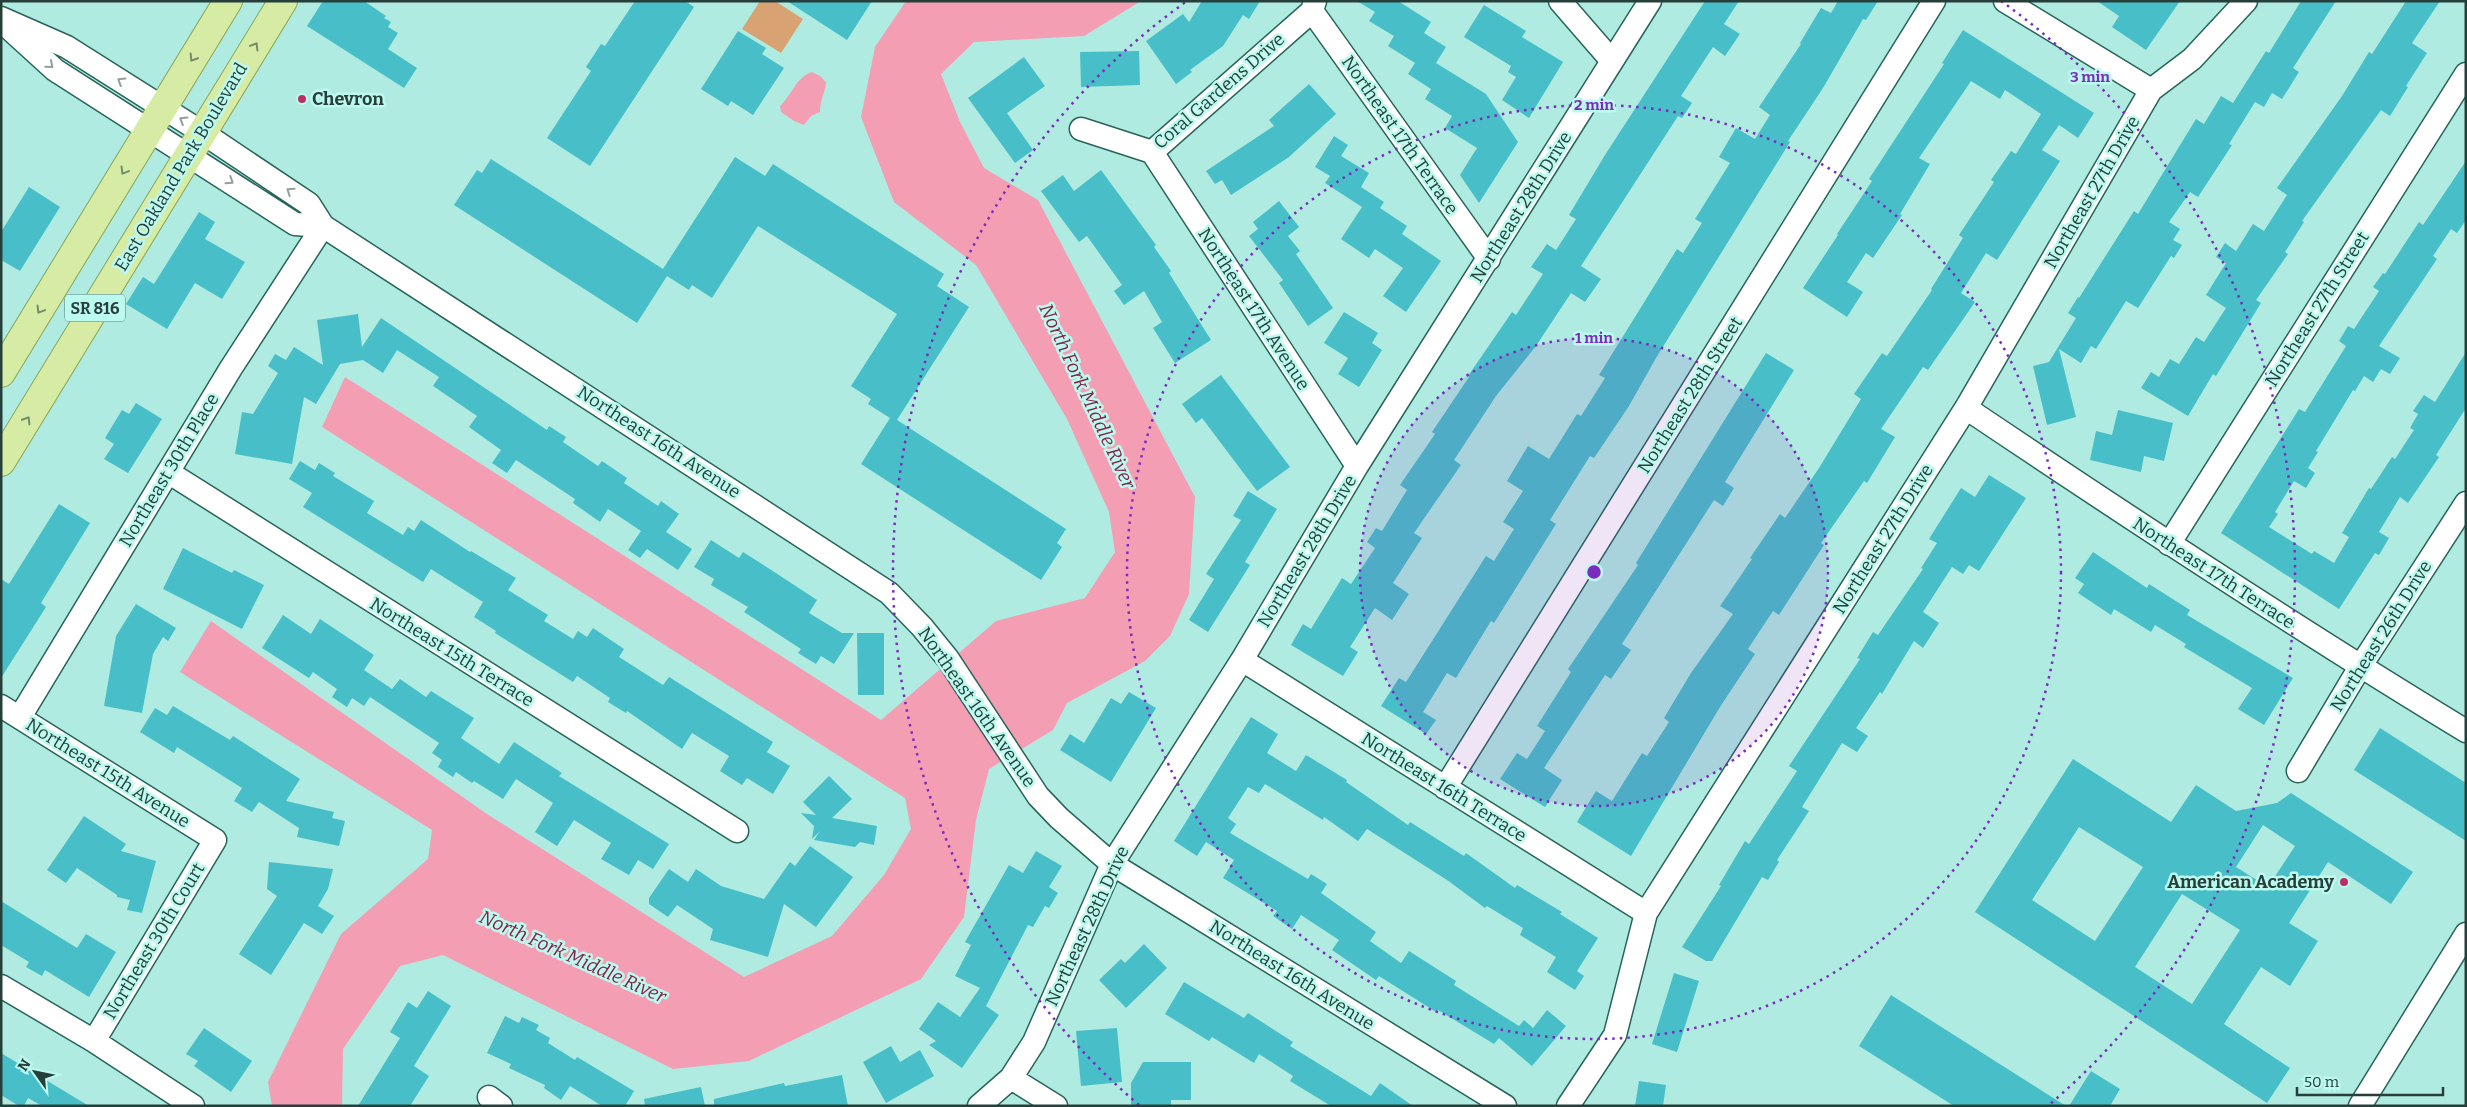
<svg xmlns="http://www.w3.org/2000/svg" width="2467" height="1107" viewBox="0 0 2467 1107" font-family="Bitter,serif">
<style>
.green{fill:#d8a272}
.water{fill:#f49eb4}
.building{fill:#48bfc8;fill-rule:evenodd}
.lines{fill:none;stroke-linecap:round;stroke-linejoin:round}
.minor-casing{stroke:#28645b;stroke-width:25}
.major-casing{stroke:#87a656;stroke-width:30}
.minor{stroke:#fff;stroke-width:22}
.major{stroke:#d6eba3;stroke-width:28}
.oneway{stroke:#758c6a}
.oneway2{stroke:#929f9d}
.ring{fill:none;stroke:#7b2cbf;stroke-width:2.5;stroke-dasharray:2.5 5}
.poi-dot{fill:#bb2f64;stroke:#bcf9ee;stroke-width:2}
.labels{text-anchor:middle;stroke-width:5;stroke-linejoin:round;paint-order:stroke}
.shield{fill:#bcf9ee;stroke:#537771;stroke-width:1}
.shield-label{font-size:16px;font-weight:bold;fill:#263f3b}
.street-label{font-size:18px;fill:#263f3b;stroke:#bcf9ee}
.poi-label{font-size:18px;font-weight:bold;fill:#263f3b;stroke:#bcf9ee;text-anchor:start}
.water-label{font-size:19px;font-style:italic;fill:#852347;stroke:#bcf9ee}
.centre{fill:#7b2cbf;stroke:#bcf9ee;stroke-width:2.5}
.ring-label{font-size:15px;text-anchor:middle;font-weight:bold;fill:#7b2cbf;stroke:#bcf9ee;stroke-width:5;stroke-linejoin:round;paint-order:stroke}
</style>
<rect width="100%" height="100%" fill="#afebe1"/>
<!-- green -->
<path class="green" d="M760,1H775L803,19L781,53L742,29Z"/>
<!-- water -->
<path class="water" d="M906,1H1141L1084,36L974,42L941,74L960,122L984,168L1038,200L1195,497L1189,594L1170,636L1145,661L1067,703L1053,730L989,769L976,820L964,917L921,979L749,1061L673,1069L443,955L400,966L343,1049L342,1106H272L268,1082L341,934L428,859L432,830L180,672L211,621L487,814L744,977L832,936L884,875L911,829L905,798L322,427L345,377L881,720L996,621L1085,598L1115,552L1109,512L1067,419L976,265L894,202L861,117L875,47Z
M812,72L820,76L826,82C825,94 820,99 820,112L811,116L804,125L794,121L781,112L780,106C793,94 796,77 812,72Z"/>
<!-- building -->
<path class="building" d="M323,1H364L386,16L384,18L391,22L388,27L398,33L388,49L417,68L404,88L307,26Z
M635,1H685L694,7L590,166L547,138L591,71L586,67L601,44L605,46Z
M787,1H872L847,40Z
M1202,1H1260L1249,19L1243,15L1223,46L1190,70L1192,72L1176,84L1146,41L1183,14L1189,22Z
M1357,1H1398L1431,22L1424,33L1446,47L1436,63L1486,94L1518,142L1479,203L1460,175L1477,148L1445,128L1452,116L1425,99L1431,89L1408,74L1415,63L1388,46L1394,36L1369,21L1375,12Z
M1705,1H1739L1724,24L1740,34L1725,56L1713,47L1681,96L1692,103L1682,118L1678,116L1581,266L1601,279L1585,302L1571,293L1536,346L1496,396L1454,460L1461,465L1414,533L1422,538L1393,583L1409,594L1392,620L1375,608L1350,647L1358,652L1343,676L1291,645L1303,624L1311,629L1342,578L1351,584L1375,548L1367,542L1376,528L1382,531L1407,490L1400,485L1435,434L1432,432L1469,377L1468,376L1512,312L1516,315L1543,274L1531,267L1547,244L1556,250L1576,219L1569,215L1605,155Z
M1838,1H1878L1866,20L1863,19L1823,88L1788,141L1790,142L1656,358L1629,406L1594,458L1590,456L1550,520L1556,524L1494,623L1491,621L1456,678L1447,673L1423,712L1436,720L1426,734L1381,706L1399,678L1406,682L1486,556L1494,561L1514,529L1503,522L1523,491L1507,481L1528,446L1549,459L1577,414L1581,416L1605,378L1599,375L1622,338L1677,249L1683,253L1702,223L1695,219L1730,163L1719,157L1736,128L1755,139L1770,115L1759,107L1801,44L1800,43L1821,8L1831,13Z
M2097,1H2180L2146,50L2112,27L2119,16Z
M2301,1H2336L2293,68L2299,72L2282,99L2272,93L2264,107L2255,102L2229,144L2232,145L2198,197L2190,192L2169,222L2180,229L2173,240L2182,245L2174,258L2171,256L2138,308L2126,301L2096,349L2091,346L2081,363L2059,349L2076,417L2047,425L2033,366L2049,362L2076,318L2068,313L2078,297L2079,298L2134,211L2138,214L2196,119L2204,124L2221,96L2233,103L2266,51L2269,53Z
M2406,1H2440L2412,43L2427,53L2406,86L2408,87L2390,116L2381,110L2302,221L2304,222L2285,252L2288,254L2256,300L2261,303L2216,376L2213,374L2188,416L2141,388L2151,372L2159,377L2170,359L2179,364L2196,337L2204,342L2226,308L2206,295L2226,263L2216,257L2225,243L2236,251L2253,224L2264,231L2287,195L2277,188L2342,96L2369,52L2372,54Z
M1484,5L1526,31L1522,37L1563,62L1529,118L1502,100L1516,77L1508,72L1511,66L1464,37Z
M1963,30L2094,113L2078,138L2059,125L2042,150L2060,161L1997,260L1986,253L1961,293L1975,302L1928,370L1923,367L1881,429L1895,437L1867,483L1864,481L1821,543L1824,545L1779,615L1773,611L1748,649L1755,654L1720,707L1631,856L1577,822L1596,791L1612,801L1642,753L1647,756L1669,722L1664,718L1691,673L1733,614L1720,606L1752,559L1750,558L1780,514L1785,518L1819,468L1861,399L1854,394L1882,353L1887,356L1932,290L1931,289L1963,238L1959,235L1994,182L1991,180L2011,151L2016,154L2041,114L2005,90L2000,99L1971,81L1919,158L1930,164L1900,214L1902,215L1873,258L1866,253L1847,282L1863,292L1847,317L1803,288L1838,235L1837,234L1872,181L1869,179L1944,64L1942,63Z
M738,31L766,48L762,54L784,68L753,115L731,101L728,106L701,89Z
M1139,51L1140,85L1081,87L1080,52Z
M1024,57L1045,86L1007,113L1033,150L1015,163L968,98Z
M1309,84L1336,114L1289,157L1231,195L1222,180L1215,184L1206,171L1274,126L1269,120Z
M1334,136L1348,145L1341,156L1369,173L1361,187L1384,202L1380,208L1407,226L1402,234L1441,261L1406,312L1383,296L1403,268L1375,249L1369,258L1341,239L1362,207L1325,183L1330,176L1315,167Z
M735,157L765,176L773,164L944,274L937,286L969,307L897,420L1066,529L1057,543L1062,547L1041,580L861,464L890,418L868,404L871,399L851,386L897,314L758,226L712,298L692,285L689,290L667,276L637,323L454,205L477,170L482,173L491,159L663,269Z
M2466,161V220L2457,233L2451,229L2433,256L2437,259L2379,346L2400,358L2390,374L2381,369L2373,382L2364,376L2355,391L2353,390L2316,451L2318,452L2308,468L2315,473L2306,488L2294,481L2275,512L2278,514L2269,527L2312,554L2314,551L2334,563L2349,537L2342,533L2369,488L2371,489L2392,457L2395,459L2414,430L2410,428L2418,414L2413,411L2424,395L2435,402L2466,352V408L2436,455L2439,457L2408,503L2400,497L2379,532L2389,538L2379,555L2375,553L2339,609L2221,533L2299,409L2305,412L2346,346L2339,341L2348,326L2354,329L2379,291L2373,287L2383,273L2385,274L2419,222L2423,225Z
M1101,170L1156,245L1154,247L1171,271L1169,273L1211,340L1175,363L1153,328L1162,322L1144,291L1124,305L1114,291L1122,285L1087,236L1079,242L1041,191L1063,175L1074,191Z
M29,187L60,207L20,271L1,260V232Z
M1279,201L1299,227L1288,236L1300,251L1296,254L1333,308L1308,326L1279,283L1283,280L1249,236L1258,229L1253,222Z
M199,212L215,222L205,239L245,262L222,299L195,283L167,329L126,304L143,277L154,284Z
M1344,312L1378,333L1372,343L1382,350L1359,387L1338,374L1348,358L1324,343Z
M358,314L362,347L381,318L547,430L549,426L566,437L563,442L598,466L602,461L627,478L624,483L658,506L661,501L679,514L666,532L692,549L678,570L647,549L640,558L628,550L641,531L608,509L600,522L573,503L575,499L516,460L507,473L492,463L501,450L469,427L477,416L433,386L439,377L397,350L383,373L363,360L340,364L316,404L304,397L292,464L235,454L242,412L253,414L278,373L268,366L275,354L286,360L294,347L323,365L317,320Z
M1766,353L1794,370L1725,482L1734,488L1723,506L1714,500L1622,644L1631,650L1611,679L1605,675L1544,768L1562,780L1545,807L1500,779L1517,753L1527,759L1545,731L1537,726L1571,672L1568,669L1638,565L1636,563Z
M1221,375L1290,467L1257,491L1202,418L1196,423L1182,404Z
M136,403L162,419L128,473L104,459L114,444L105,438L122,410L129,414Z
M2118,410L2173,423L2164,461L2144,456L2141,472L2090,460L2096,431L2112,435Z
M300,461L315,470L319,463L335,473L333,476L374,501L367,513L403,535L408,527L414,531L421,520L470,552L471,551L516,578L508,590L548,615L544,621L573,639L578,631L587,637L593,628L624,649L619,657L663,685L669,677L773,742L767,752L790,766L773,794L747,778L742,785L720,771L729,756L692,733L682,749L627,711L626,713L608,702L610,698L577,676L573,682L495,633L496,631L474,617L483,602L431,569L423,582L303,507L312,493L289,479Z
M1989,475L2026,498L1979,571L1969,565L1963,574L1952,567L1923,612L1939,623L1923,648L1914,641L1882,694L1880,692L1856,728L1868,736L1857,752L1842,743L1802,807L1809,811L1777,860L1779,862L1768,880L1762,877L1712,961H1706L1682,947L1721,886L1719,885L1745,841L1749,844L1797,771L1789,766L1860,659L1857,658L1873,632L1878,635L1923,569L1921,568L1937,543L1929,539L1961,488L1975,497Z
M1248,491L1277,509L1245,562L1250,565L1208,632L1189,620L1214,579L1206,574L1241,520L1233,516Z
M59,504L90,523L41,603L46,607L1,678V579L9,584Z
M711,540L739,558L743,552L762,564L817,600L809,613L842,633H854L834,664L821,656L816,664L798,653L801,649L744,612L748,607L711,585L714,579L694,567Z
M183,548L232,573L234,570L264,585L242,629L163,589Z
M2093,552L2147,588L2149,584L2190,610L2187,615L2293,678L2264,725L2238,709L2252,688L2184,647L2186,644L2155,625L2151,632L2114,609L2111,615L2078,593L2084,584L2075,578Z
M136,604L176,628L168,641L163,637L153,654L142,713L104,706L116,636Z
M283,615L311,634L320,619L374,655L364,670L392,689L400,679L426,697L431,691L474,718L461,738L499,764L514,742L562,773L559,776L669,844L653,869L638,860L629,875L601,859L611,843L574,820L557,846L535,832L553,803L516,779L503,799L474,781L472,783L456,772L453,777L438,767L442,760L432,753L439,743L370,697L364,706L352,698L347,707L332,697L337,689L313,672L309,678L262,648Z
M857,633H884V695H858Z
M1129,692L1156,708L1111,782L1060,750L1070,734L1084,743L1111,698L1121,704Z
M173,706L230,740L233,736L300,779L286,801L334,812L332,818L345,821L339,846L297,837L299,828L259,802L252,812L234,801L242,788L177,747L174,753L140,732L155,708L167,715Z
M1251,717L1278,734L1267,753L1296,771L1306,755L1347,780L1346,782L1408,825L1410,822L1464,856L1466,853L1515,888L1517,885L1562,912L1560,914L1598,938L1577,971L1584,976L1575,990L1547,972L1556,957L1520,935L1523,928L1487,906L1485,908L1447,880L1367,829L1358,841L1324,817L1323,820L1265,784L1259,793L1248,787L1228,818L1236,824L1230,833L1308,879L1311,874L1327,884L1321,893L1376,932L1370,941L1401,963L1409,951L1456,981L1454,985L1519,1026L1524,1020L1533,1028L1547,1010L1566,1026L1532,1066L1499,1038L1494,1044L1438,1010L1436,1012L1379,976L1376,980L1332,950L1339,940L1301,915L1292,929L1273,916L1277,911L1223,878L1234,860L1206,842L1197,856L1174,841Z
M2380,728L2466,783V841L2354,770Z
M2073,759L2171,822L2196,785L2236,811L2277,803L2291,793L2413,872L2391,904L2328,862L2289,923L2318,941L2290,986L2261,967L2224,1024L2290,1068L2267,1103L1975,912ZM2263,825L2295,846L2268,887L2236,867ZM2079,827L2143,867L2095,941L2032,900ZM2182,894L2240,930L2192,1004L2135,967Z
M829,776L852,799L832,818L877,826L874,845L860,842L855,847L814,840L820,831L812,839L814,826L801,813L816,815L803,802Z
M84,816L126,844L121,851L156,861L142,913L127,910L130,900L117,897V895L77,868L66,883L47,870Z
M810,846L853,877L816,927L784,904L768,957L710,940L713,929L677,905L668,917L649,904V898L669,869L688,882L696,869L721,886L764,899L790,862L795,866Z
M1036,851L1062,866L1049,887L1058,893L1049,908L1045,906L1033,927L1028,925L986,1006L999,1015L962,1068L929,1045L936,1041L919,1029L938,1002L960,1017L980,988L955,976L971,945L965,942L1009,865L1023,873Z
M269,862L333,869L328,889L318,906L334,916L322,934L304,923L271,975L239,954L277,896L267,889Z
M1,901L77,948L86,934L116,952L89,997L45,970L42,976L26,967L29,962L1,945Z
M1144,944L1167,968L1126,1008L1099,980L1121,959L1125,963Z
M1674,973L1699,981L1677,1052L1652,1044Z
M1184,982L1244,1018L1248,1013L1293,1042L1290,1046L1371,1096L1380,1083L1413,1106H1331L1290,1081L1293,1076L1259,1054L1254,1063L1212,1037L1209,1041L1165,1014Z
M428,991L451,1006L414,1066L429,1076L410,1106H358L400,1038L390,1032L408,1002L417,1008Z
M1891,995L2066,1106H1954L1859,1046Z
M505,1016L519,1023L522,1017L539,1025L536,1030L550,1038L548,1043L575,1060L577,1057L634,1091L625,1106H602L570,1086L561,1100L544,1088L545,1085L509,1068L511,1064L487,1053Z
M204,1028L252,1061L231,1092L194,1066L198,1061L186,1054Z
M1117,1028L1122,1082L1081,1086L1076,1031Z
M891,1046L900,1062L920,1050L934,1076L886,1103L863,1062Z
M1,1053L89,1106H42L28,1098L24,1106H19L1,1095Z
M1143,1062H1191V1100H1171V1106H1131V1083Z
M2091,1071L2120,1089L2110,1106H2069Z
M842,1075L848,1106H714V1099L784,1083L785,1086Z
M1639,1081L1666,1085L1663,1106H1635Z
M701,1087L705,1106H645L644,1099Z"/>
<g class="lines">
<!-- minor casing -->
<g class="minor-casing">
<path id="minor" d="M1560,1L1612,61
M2005,1L2151,90
M1312,11L1489,259
M1,18L67,47L203,133L309,204L323,226L889,593L922,627L948,659L1038,796L1059,818L1112,864L1505,1106
M10,29L55,70L295,224L323,226
M1081,129L1152,152L1312,11L1315,1
M1152,152L1357,466
M1966,408C2131,519 2296,628 2466,731
M168,472L737,831
M2169,544L2466,74
M1242,660L1646,913
M1,706L215,840L94,1041
M20,717L231,368L323,226
M2298,771L2360,667L2466,503
M1445,788L1934,1
M1,986L94,1041L193,1106
M1011,1078L1056,1106
M489,1097L501,1106
M979,1106L1011,1078L1034,1042L1112,864L1242,660L1357,466L1650,1
M1568,1106L1615,1035L1646,913L1966,408L2151,90L2192,59L2246,1
M2360,1106L2466,934"/>
</g>
<!-- major casing -->
<g class="major-casing">
<path id="major" d="M1,373L228,1
M1,462L283,1"/>
</g>
<!-- minor -->
<use href="#minor" class="minor"/>
<!-- major -->
<use href="#major" class="major"/>
</g>
<!-- one-way arrows -->
<defs><path id="oneway-chevron" d="M-2-3.5L2.5 0L-2 3.5" fill="none" stroke-width="1.6" stroke-linecap="round" stroke-linejoin="round" transform="scale(1.25)"/></defs>
<g class="oneway">
<use href="#oneway-chevron" transform="translate(255 46) rotate(-59)"/>
<use href="#oneway-chevron" transform="translate(193 58) rotate(122)"/>
<use href="#oneway-chevron" transform="translate(124 171) rotate(121)"/>
<use href="#oneway-chevron" transform="translate(40 310) rotate(121)"/>
<use href="#oneway-chevron" transform="translate(27 420) rotate(-58)"/>
</g>
<g class="oneway2">
<use href="#oneway-chevron" transform="translate(50 65) rotate(41)"/>
<use href="#oneway-chevron" transform="translate(121 81) rotate(-148)"/>
<use href="#oneway-chevron" transform="translate(183 120) rotate(-148)"/>
<use href="#oneway-chevron" transform="translate(230 181) rotate(33)"/>
<use href="#oneway-chevron" transform="translate(290 191) rotate(-146)"/>
</g>
<!-- distance rings -->
<circle cx="1594" cy="572" r="234" fill="#7b2cbf" fill-opacity=".12"/>
<g class="ring">
<circle cx="1594" cy="572" r="234"/>
<circle cx="1594" cy="572" r="467"/>
<path d="M1139 1105A701 701 0 0 1 1187 1M2001 1A701 701 0 0 1 2049 1105"/>
</g>
<!-- markers -->
<g class="poi-dot">
<circle cx="302" cy="99" r="5"/>
<circle cx="2344" cy="882" r="5"/>
</g>
<g class="labels">
<!-- shield labels -->
<rect class="shield" x="65" y="294.5" width="60" height="27" rx="4"/>
<g class="shield-label">
<text x="95" y="314">SR 816</text>
</g>
<!-- street labels -->
<g class="street-label">
<text transform="translate(1219 91) rotate(-41)" y="6">Coral Gardens Drive</text>
<text transform="translate(1400 135) rotate(55)" y="6">Northeast 17th Terrace</text>
<text transform="translate(181 167) rotate(-59)" y="6">East Oakland Park Boulevard</text>
<text transform="translate(2092 192) rotate(-60)" y="6">Northeast 27th Drive</text>
<text transform="translate(1521 207) rotate(-58)" y="6">Northeast 28th Drive</text>
<text transform="translate(1254 309) rotate(57)" y="6">Northeast 17th Avenue</text>
<text transform="translate(2317 309) rotate(-58)" y="6">Northeast 27th Street</text>
<text transform="translate(1690 395) rotate(-58)" y="6">Northeast 28th Street</text>
<text transform="translate(659 442) rotate(33)" y="6">Northeast 16th Avenue</text>
<text transform="translate(169 470) rotate(-59)" y="6">Northeast 30th Place</text>
<text transform="translate(1883 539) rotate(-58)" y="6">Northeast 27th Drive</text>
<text transform="translate(1307 551) rotate(-59)" y="6">Northeast 28th Drive</text>
<text transform="translate(2214 573) rotate(33)" y="6">Northeast 17th Terrace</text>
<text transform="translate(2381 636) rotate(-58)" y="6">Northeast 26th Drive</text>
<text transform="translate(452 652) rotate(32)" y="6">Northeast 15th Terrace</text>
<text transform="translate(977 707) rotate(55)" y="6">Northeast 16th Avenue</text>
<text transform="translate(108 773) rotate(32)" y="6">Northeast 15th Avenue</text>
<text transform="translate(1444 787) rotate(32)" y="6">Northeast 16th Terrace</text>
<text transform="translate(1087 926) rotate(-65)" y="6">Northeast 28th Drive</text>
<text transform="translate(154 941) rotate(-59)" y="6">Northeast 30th Court</text>
<text transform="translate(1292 975) rotate(32)" y="6">Northeast 16th Avenue</text>
</g>
<!-- poi labels -->
<g class="poi-label">
<text x="312" y="105">Chevron</text>
<text x="2334" y="888" text-anchor="end">American Academy</text>
</g>
<!-- water labels -->
<g class="water-label">
<text transform="translate(1088 396) rotate(65)" y="7">North Fork Middle River</text>
<text transform="translate(573 956) rotate(24)" y="7">North Fork Middle River</text>
</g>
</g>
<circle cx="1594" cy="572" r="8" class="centre"/>
<g class="ring-label">
<text x="2090" y="82">3 min</text>
<text x="1594" y="110">2 min</text>
<text x="1594" y="343">1 min</text>
</g>
<!-- border -->
<rect width="2467" height="1107" fill="none" stroke="#263f3b" stroke-width="5"/>
<!-- north arrow -->
<g transform="translate(35 1072) rotate(303)" stroke="#bcf9ee" stroke-width="4" paint-order="stroke">
<path d="M0-4L9 19L0 12L-9 19Z" fill="#263f3b"/>
<text y="-8" font-size="14" font-weight="bold" text-anchor="middle" fill="#263f3b">N</text>
</g>
<!-- scale -->
<path d="M2297 1087v8h146v-8" fill="none" stroke="#263f3b" stroke-width="2.5"/>
<text x="2304" y="1087" font-size="15" fill="#263f3b" stroke="#bcf9ee" stroke-width="4" paint-order="stroke">50 m</text>
</svg>
